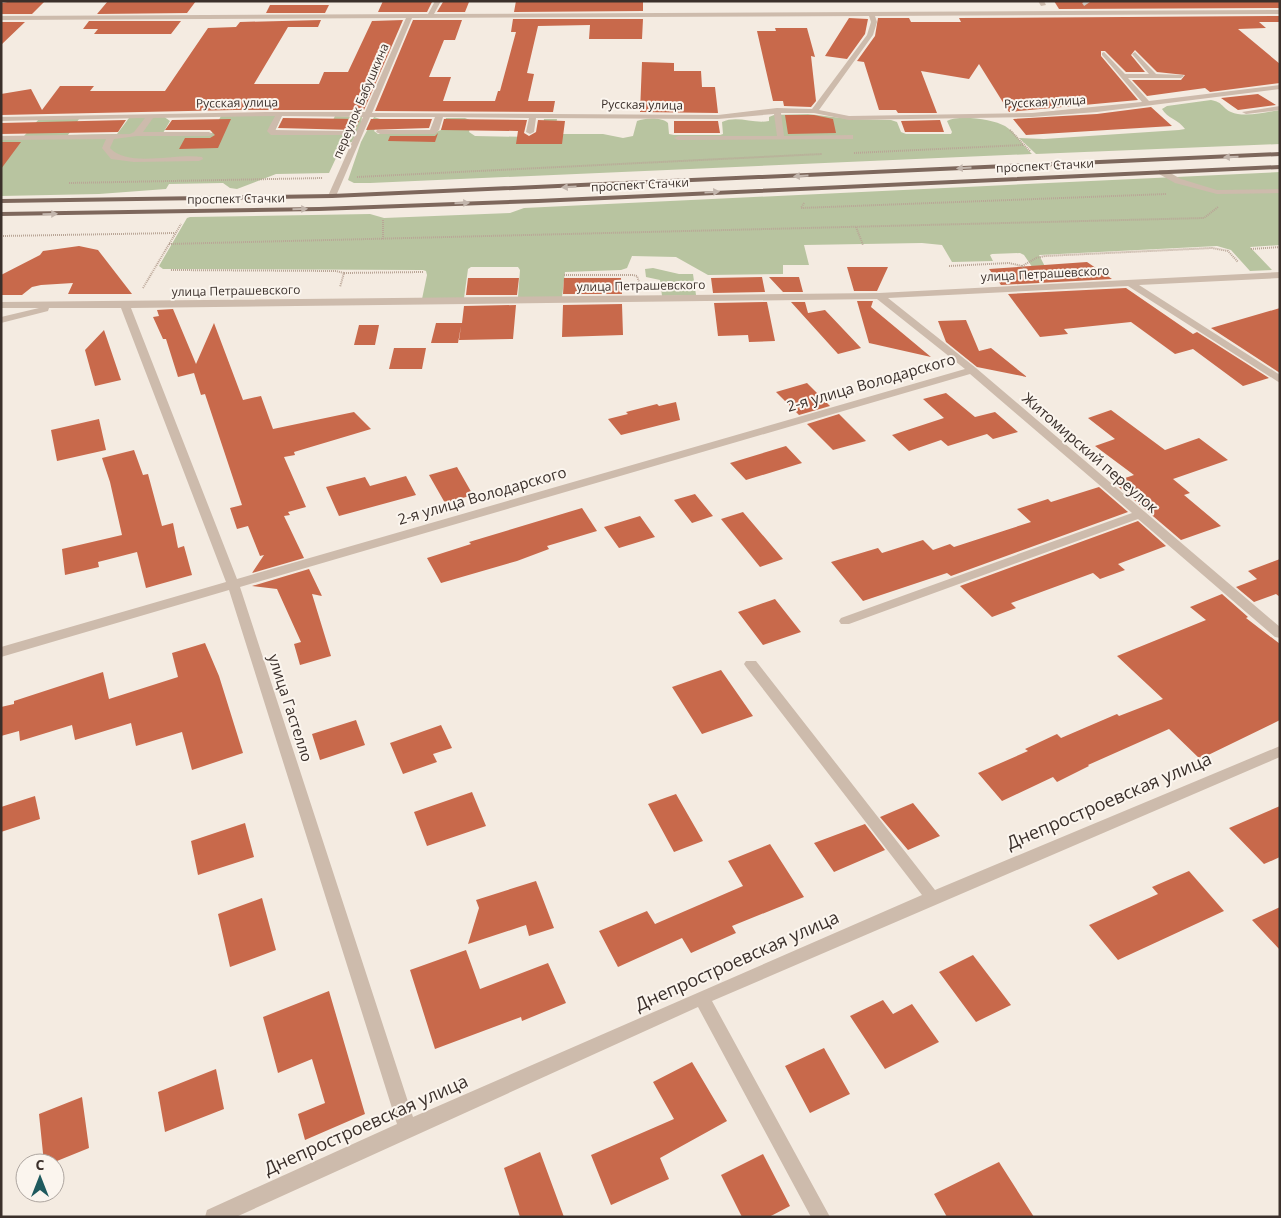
<svg xmlns="http://www.w3.org/2000/svg" width="1281" height="1218" viewBox="0 0 1281 1218" font-family="'Open Sans',sans-serif">
<style>
.green{fill:#b8c4a0}
.building{fill:#c8694b}
.lines{fill:none;stroke-linecap:round;stroke-linejoin:round}
.minor-tunnel{stroke:#cfc6bd;stroke-width:7;stroke-dasharray:7 3;stroke-linecap:butt}
.path{stroke:#b9a596;stroke-width:2;stroke-dasharray:1 1;stroke-linecap:butt}
.minor{fill:#cdbbac;fill-rule:evenodd}
.major{fill:#7d675c;fill-rule:evenodd}
.oneway{fill:#c2b5ac}
.labels{text-anchor:middle;stroke-width:4;stroke-linejoin:round;paint-order:stroke}
.far-street-label{font-size:12px;fill:#3b302b;stroke:#fbf5ee}
.street-label{font-size:15px;fill:#3b302b;stroke:#fbf5ee}
.near-street-label{font-size:18px;fill:#3b302b;stroke:#fbf5ee}
</style>
<rect width="100%" height="100%" fill="#f4ebe1"/>
<!-- green -->
<path class="green" d="M1211,100C1223,102 1222,108 1231,112C1244,118 1266,112 1280,110V144L1036,154L1019,138L1044,139L1179,130L1185,129C1179,120 1167,118 1162,109L1167,106Z
M808,114L850,119L891,120L897,122L901,132L906,134H951L952,132L947,121C959,114 993,119 1005,126C1015,132 1023,146 1032,154L370,183H354L348,180L361,142L374,117L380,119L374,131L378,134H430L441,130L446,118H465L472,121L469,132L475,136L530,137L541,134L544,119H557L555,132L558,134H603L623,138L633,136L637,121C645,118 661,117 668,123L669,134L674,135H720L723,134L722,122C737,115 753,124 769,121V117L774,115Z
M282,115L275,131H343L348,120H333L335,116L362,117L361,125L352,142L343,143L329,173L276,174L237,189L230,188L223,183L169,184L166,189L99,194L1,196V136H24L39,119H79L68,135L117,134L129,118L163,116L170,121L163,133H212L221,116Z
M1280,172V245L1250,247L1272,270L1250,271L1231,250L1217,246L1039,255L1051,278L1037,274L1024,255L1020,253L992,254L990,255L993,261L952,262L942,245L922,243L804,245L809,265H783V274L708,275L676,257L632,256L627,268L621,270L565,272L562,297H518L520,270L518,267H471L468,269L464,298L422,299L427,275L426,271L423,270L163,269L159,266L187,218L190,217L370,214L384,218L510,213L524,208Z
M653,268L679,274H693L696,295L662,296L660,280L646,277L645,269Z"/>
<!-- building -->
<path class="building" d="M14,1H45L32,14H1V3Z
M108,1H196L187,13L97,14Z
M383,1H417L432,2L427,12H378Z
M516,1H643V11L514,12Z
M1054,1H1280V8L1059,9Z
M443,2H469L465,12H437Z
M270,5H329L325,13H266Z
M1280,16V22H1259L1266,28L1238,29L1280,64V83L1210,92L1205,88L1147,96L1132,80H1181L1185,75L1157,72L1135,50L1131,55L1145,72H1126L1105,51H1101V56L1138,100L1009,112L979,64L969,79L921,71L937,113H898L896,110H879L864,62L857,61L875,36L878,18H909L911,22H961L959,18Z
M849,18L868,19L865,34L847,59L825,56Z
M513,19H643L642,39H589L590,25L538,26L527,73L534,74L528,101H555L553,112L375,111L413,20H462L455,40H444L429,77H451L443,101H495L498,91H500L516,32H511Z
M321,20L318,27H288L254,84H319L324,72H348L372,21L403,20L364,110H235L1,115V94L31,89L42,110L60,86H94L90,91H165L208,28L236,27L240,22Z
M89,21H181L171,34H94L98,29H83Z
M1,22H25L1,45Z
M775,28H807L815,57L811,56L816,101L811,107L784,106L783,101H773L757,31H776Z
M642,62L674,63V71H701L702,87H715L718,113L640,112Z
M1258,94L1276,105L1238,110L1221,98Z
M1151,107L1172,126L1026,135L1013,119L1097,114Z
M785,115H814L833,119L836,133L788,134Z
M283,118L360,119L355,130L278,128Z
M231,119L218,148L179,149L185,138H210L215,135L210,130H165L172,120Z
M371,119H432L429,128L366,130Z
M444,119L527,120L524,133L529,136L536,132L538,120L565,121L562,144H516L518,131L441,130Z
M126,120L118,132L1,134V123Z
M940,120L944,132H905L901,121Z
M674,121H718L720,133H674Z
M438,133L435,142L388,141L390,136H435Z
M1,142H21L1,169Z
M79,246L98,250L132,294H68L73,283L41,285L32,287L22,295H1V275L40,255L43,251Z
M1087,262L1112,279L1001,285L989,269Z
M847,267H888L877,291H854Z
M762,277L765,292L713,293L711,278Z
M769,277H799L803,292H783Z
M468,278H519L517,295H466Z
M564,278H621L622,294H563Z
M1126,288L1193,334L1197,332L1269,378L1243,386L1193,349L1175,354L1131,322L1064,329L1068,334L1040,337L1008,294Z
M857,301H873L871,307L931,357L869,343Z
M767,302L775,341L749,342L748,335L718,336L714,303Z
M791,302H805L808,313L825,310L861,348L838,354Z
M622,304L623,335L562,337L563,305Z
M516,305L513,339L459,340L461,326L458,343H431L436,323H462L464,306Z
M1280,308V373L1211,328Z
M173,309L196,364L214,323L243,400L261,396L273,429L354,412L371,429L294,452L295,455L284,457L306,507L288,512L290,515L284,516L304,558L252,573L264,555L260,556L248,526L237,529L230,508L242,505L205,394L201,395L194,373L178,377L166,339H163L153,317L159,316L157,310Z
M966,320L979,351L991,348L1027,377L977,367L946,342L938,321Z
M359,325H379L375,345H354Z
M104,330L121,380L95,386L85,350Z
M394,348H426L422,369H389Z
M807,383L830,406L799,415L776,392Z
M946,393L975,417L995,412L1018,432L993,439L987,434L948,446L941,440L909,451L892,435L944,418L923,399Z
M676,402L680,420L621,435L608,419L628,414L626,412L657,404L659,406Z
M1111,410L1165,450L1199,438L1228,460L1173,479L1190,493L1184,495L1221,526L1181,540L1113,482L1134,475L1095,446L1115,439L1088,418Z
M839,414L866,441L833,450L807,424Z
M99,419L106,450L57,461L51,430Z
M786,446L802,463L746,480L730,463Z
M134,450L143,475L148,474L162,526L173,523L178,548L184,546L192,575L146,588L137,552L98,562L99,567L65,575L62,549L122,535L110,482L102,458Z
M457,467L473,495L445,503L429,475Z
M406,476L416,495L339,516L326,487L365,477L370,486Z
M1099,487L1128,512L951,576L947,573L863,601L831,562L878,548L882,553L923,540L933,550L950,544L954,547L1031,522L1017,509L1048,499L1051,502Z
M695,494L713,516L692,523L674,500Z
M582,508L597,531L547,546L549,549L517,561L441,583L427,558L471,544L469,542Z
M743,512L783,559L760,567L721,519Z
M640,516L655,537L619,548L604,527Z
M1138,521L1166,546L1118,564L1125,570L1100,579L1093,573L1011,603L1016,608L992,617L960,586Z
M1280,559V597L1276,594L1254,602L1236,587L1257,579L1248,571Z
M309,569L322,596L312,594L331,656L300,665L294,644L301,642L277,589L252,586Z
M1222,594L1248,617L1246,618L1280,644V720L1200,759L1169,729L1088,765L1089,766L1057,782L1053,777L1002,801L978,773L1028,751L1025,749L1057,734L1061,738L1117,714L1119,716L1163,699L1117,656L1206,620L1190,607Z
M775,599L801,632L763,645L738,612Z
M205,643L219,676L243,753L192,770L182,732L136,746L131,723L75,740L72,725L20,741L19,731L1,736V707L14,704V701L103,672L109,699L178,677L172,653Z
M721,670L753,716L702,734L672,687Z
M356,720L365,745L320,760L312,734Z
M441,725L452,748L433,754L437,762L403,774L390,743Z
M472,792L486,826L427,846L414,812Z
M676,794L703,841L674,852L648,804Z
M35,796L40,819L1,832V807Z
M913,803L940,836L908,850L880,817Z
M1280,806V857L1264,864L1229,828Z
M245,823L254,857L198,875L191,841Z
M865,824L885,850L834,872L814,843Z
M770,844L804,897L732,926L736,933L691,953L682,938L618,967L599,931L647,911L655,924L743,886L728,861Z
M1189,871L1224,911L1118,960L1089,925L1158,894L1152,887Z
M536,881L554,928L529,936L526,925L468,944L479,908L476,900Z
M262,898L276,950L230,967L218,914Z
M1280,907V950L1252,920Z
M466,950L480,989L548,963L566,1003L522,1021L521,1017L435,1049L410,970Z
M973,955L1011,1005L976,1022L939,972Z
M329,991L365,1114L305,1140L298,1114L325,1103L312,1059L278,1073L263,1017Z
M883,1000L893,1014L912,1004L939,1042L885,1069L850,1016Z
M824,1048L850,1094L810,1113L785,1066Z
M692,1062L727,1121L660,1158L669,1179L611,1205L591,1155L674,1119L653,1082Z
M216,1069L224,1109L165,1132L158,1092Z
M82,1097L89,1148L52,1163H44L39,1114Z
M540,1152L564,1217H520L504,1168Z
M763,1154L790,1206L769,1217H742L721,1175Z
M999,1162L1034,1217H947L934,1194Z"/>
<g class="lines">
<!-- minor-tunnel -->
<path class="minor-tunnel" d="M1085,1L1087,4"/>
<!-- path -->
<path class="path" d="M1010,130L1030,151
M854,153L1023,145
M357,177L822,154
M69,183L323,178
M804,203L801,208L1166,194
M383,220V239
M856,227L863,245
M1,236L175,233
M169,244L1204,218L1218,207
M1251,249L1280,247
M949,266L1009,263L1022,266L1026,272
M1022,266L1036,258L1045,256L1212,248L1228,251L1238,262
M171,270L336,271L344,273L340,287
M344,273L423,272
M564,275H633L637,276L639,282
M143,288L181,224"/>
<!-- minor -->
<path class="minor" d="M435,1H441L434,14L1280,10V14L875,16L877,22L873,35L819,110L849,116L1032,113L1142,102L1102,55V53L1104,52L1125,74H1149L1132,54L1135,52L1156,74L1183,75L1184,76L1181,78H1128L1149,101L1280,85V89L1097,112L1032,117L849,120L814,113H781L784,136L853,135V139H850L678,140L674,138L678,136H777L774,114L718,119L536,118L534,132L530,134L526,132L529,118L443,117L439,130L435,134H380L376,132L377,130H430L435,117H370L336,196L332,198L328,196L363,117L282,116L275,130L343,131V135H271L267,131L275,116L153,118L143,132H209L213,134L209,136H137L114,139L110,148C128,168 176,153 202,157L203,159L199,161L134,162L111,159L102,148L106,139L1,140V136L130,134L134,132L145,118L1,121V117L266,112H365L406,18L1,20V16L428,14ZM869,16L871,22L867,35L812,109L777,108L718,115L372,113L412,18Z
M1038,1H1044L1046,5L1041,6Z
M1280,106V110L1246,114L1242,112Z
M1159,170H1165L1181,179L1217,190L1280,189V193L1217,194L1175,183L1159,174Z
M1280,272V278L1139,285L1280,375V383L1128,286L888,298L976,368L1280,627V638L1275,637L1138,519L849,624H841L839,621L841,618L1132,513L970,374L240,587L413,1117L922,895L746,667L744,664L746,661H756L935,890L1280,746V757L712,1001L830,1217H811L698,1007L236,1217H205L207,1210L397,1124L229,590L1,657V647L226,582L121,308H49L48,311L1,323V317L39,308H1V302L879,293ZM877,299L965,369L237,579L131,308Z"/>
<!-- major -->
<path class="major" d="M1280,152V156L332,198L1,203V199L332,194Z
M1280,165V169L538,203L319,211L1,216V212L319,207L538,199Z"/>
</g>
<!-- one-way arrows -->
<defs><path id="oneway-solid" d="M-6-.8H1V-3.2L6.5 0L1 3.2V.8H-6Z" transform="scale(1.25)"/></defs>
<g class="oneway">
<use href="#oneway-solid" transform="translate(1231 157) rotate(178)"/>
<use href="#oneway-solid" transform="translate(964 168) rotate(177)"/>
<use href="#oneway-solid" transform="translate(801 176) rotate(177)"/>
<use href="#oneway-solid" transform="translate(569 187) rotate(177)"/>
<use href="#oneway-solid" transform="translate(712 192) rotate(-3)"/>
<use href="#oneway-solid" transform="translate(462 203) rotate(-2)"/>
<use href="#oneway-solid" transform="translate(300 209) rotate(-1)"/>
<use href="#oneway-solid" transform="translate(50 214) rotate(-1)"/>
</g>
<g class="labels">
<!-- far-street labels -->
<g class="far-street-label">
<text transform="translate(361 101) rotate(-67)" y="4">переулок Бабушкина</text>
<text transform="translate(1045 102) rotate(-3)" y="4">Русская улица</text>
<text transform="translate(237 103) rotate(-1)" y="4">Русская улица</text>
<text transform="translate(642 105) rotate(1)" y="4">Русская улица</text>
<text transform="translate(1045 166) rotate(-3)" y="4">проспект Стачки</text>
<text transform="translate(640 185) rotate(-3)" y="4">проспект Стачки</text>
<text transform="translate(236 199) rotate(-1)" y="4">проспект Стачки</text>
<text transform="translate(1045 274) rotate(-3)" y="4">улица Петрашевского</text>
<text transform="translate(641 286) rotate(-1)" y="4">улица Петрашевского</text>
<text transform="translate(236 291) rotate(-1)" y="4">улица Петрашевского</text>
</g>
<!-- street labels -->
<g class="street-label">
<text transform="translate(871 383) rotate(-16)" y="5">2-я улица Володарского</text>
<text transform="translate(1090 453) rotate(41)" y="5">Житомирский переулок</text>
<text transform="translate(482 496) rotate(-16)" y="5">2-я улица Володарского</text>
<text transform="translate(290 708) rotate(72)" y="5">улица Гастелло</text>
</g>
<!-- near-street labels -->
<g class="near-street-label">
<text transform="translate(1109 801) rotate(-23)" y="6">Днепростроевская улица</text>
<text transform="translate(737 961) rotate(-24)" y="6">Днепростроевская улица</text>
<text transform="translate(366 1125) rotate(-24)" y="6">Днепростроевская улица</text>
</g>
</g>
<!-- border -->
<rect width="1281" height="1218" fill="none" stroke="#3b302b" stroke-width="5"/>
<!-- north arrow -->
<g transform="translate(40 1178)"><circle r="24" fill="#fbf5ee" stroke="#aea6a0"/>
<path d="M0-4L9 19L0 12L-9 19Z" fill="#1f5a5e"/>
<text y="-8" font-size="14" font-weight="bold" text-anchor="middle" fill="#3b302b">С</text>
</g>
</svg>
